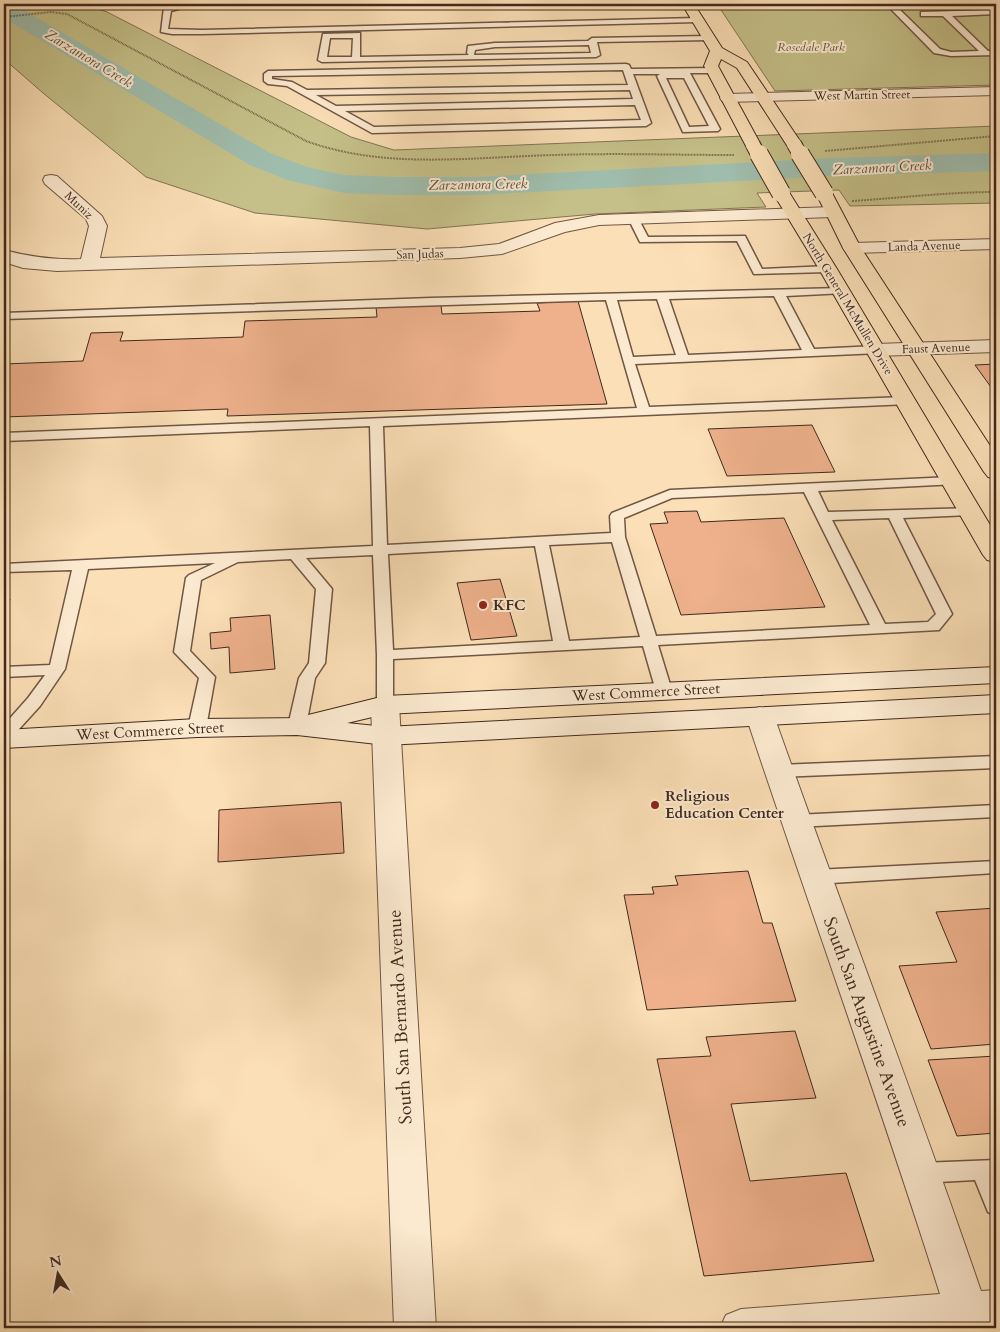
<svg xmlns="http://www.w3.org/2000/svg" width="1000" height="1332" viewBox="0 0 1000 1332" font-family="Cardo,serif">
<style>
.green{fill:#c5c089;stroke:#837454}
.water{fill:#9fbdad;stroke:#798274}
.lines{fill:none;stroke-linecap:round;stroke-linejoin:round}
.river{fill:#9fbdad;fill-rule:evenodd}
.building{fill:#eeb18c;stroke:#41291e}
.service-casing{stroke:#705644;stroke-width:3}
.minor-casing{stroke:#705644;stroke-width:2}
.tertiary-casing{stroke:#705644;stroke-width:2}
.secondary-casing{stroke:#41291e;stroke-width:2}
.primary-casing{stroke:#41291e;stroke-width:2}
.path{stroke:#41291e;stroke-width:2;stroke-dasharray:0.5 1;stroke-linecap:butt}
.service{fill:#fcead0;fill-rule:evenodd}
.minor{fill:#fcead0;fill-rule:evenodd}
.tertiary{fill:#fcead0;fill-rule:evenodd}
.secondary{fill:#fcead0;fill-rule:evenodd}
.primary{fill:#fbdfb6;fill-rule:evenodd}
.primary-bridge-far1-casing{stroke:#41291e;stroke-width:16;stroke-linecap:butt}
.primary-bridge-casing{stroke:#41291e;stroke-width:20;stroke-linecap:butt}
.primary-bridge-far1{stroke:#fbdfb6;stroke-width:14}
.primary-bridge{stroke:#fbdfb6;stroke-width:18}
.poi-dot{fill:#8f2418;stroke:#fcead0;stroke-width:2}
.labels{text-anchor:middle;stroke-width:4;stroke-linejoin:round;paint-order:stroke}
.far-park-label{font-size:12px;font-style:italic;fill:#624f39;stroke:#fcead0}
.far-street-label{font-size:12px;fill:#41291e;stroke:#fcead0}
.far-water-label{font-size:14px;font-style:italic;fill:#584e42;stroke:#fcead0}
.poi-label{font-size:15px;font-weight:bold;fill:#41291e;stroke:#fcead0;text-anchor:start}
.street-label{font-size:15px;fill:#41291e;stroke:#fcead0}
.near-street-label{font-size:18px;fill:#41291e;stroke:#fcead0}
</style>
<rect width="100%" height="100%" fill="#fbdfb6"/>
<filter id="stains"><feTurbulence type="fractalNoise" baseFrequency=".004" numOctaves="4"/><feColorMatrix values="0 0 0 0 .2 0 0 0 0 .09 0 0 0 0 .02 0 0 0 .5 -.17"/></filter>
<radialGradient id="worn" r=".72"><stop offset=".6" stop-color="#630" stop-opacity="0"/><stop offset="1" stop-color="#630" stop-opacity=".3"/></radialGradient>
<!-- green -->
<path class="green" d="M4,4H83L107,12L351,137L394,150L996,126V203L850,206L839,190L757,193L766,207L595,214L427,229L255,213L146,177L43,93L4,59Z
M717,4H996V85L775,91Z"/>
<!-- water -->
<path class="water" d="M948,157L996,159V166L880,170L876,166L878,161Z"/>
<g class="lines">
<!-- river -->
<path class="river" d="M4,4H13L270,153L307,167L344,175L393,177H476L833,158L996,153V171L833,176L476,195H393L344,193L287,180L250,165L4,18Z"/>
</g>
<!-- building -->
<path class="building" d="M578,301L607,404L227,416L228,409L4,417V364L83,361L91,333L123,332L120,341L243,337L245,321L377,317L376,307L441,305L442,314L540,311L537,303Z
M996,364V394L975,365Z
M812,425L835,472L727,476L708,429Z
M697,511L701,522L784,518L825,607L681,615L650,524L668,523L664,512Z
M500,579L517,636L471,640L457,583Z
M4,599H10L4,624Z
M270,615L275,669L230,673L229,647L211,649L210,633L231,631L230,618Z
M341,802L344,853L218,862L219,810Z
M748,871L763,923H772L796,1001L647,1010L624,895L654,894L652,887L678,885L675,876Z
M996,908V1044L931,1049L899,966L957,962L936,912Z
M795,1031L816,1098L731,1104L750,1181L846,1173L874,1261L704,1276L657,1059L711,1056L706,1037Z
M996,1056V1133L957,1136L928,1060Z"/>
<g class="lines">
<!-- service casing -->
<g class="service-casing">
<path id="service" d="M182,4H333L329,6L182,8L171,11L168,29L202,30L697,18L701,20L697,22L202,34H172L161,32L164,7Z
M898,4H943L939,6L898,8L940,49L951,52L979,51L943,16H921V12L996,10V14L952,16L988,51H996V55L951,56L934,53L889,7Z
M360,33V57L469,55L467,53L468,46L495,43L588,41L592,38L709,36L713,38L709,40L597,42L600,55L596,57L322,62L318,60L323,34ZM330,38H353L352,57H327ZM589,45L591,53L474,55L475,50L495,47Z
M626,64L629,65L631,69L717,68L718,70L714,73H690L720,129L718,131L683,132L657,76L660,74H633L651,123L646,126L372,133L287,86L268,84L264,81V74L268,71ZM623,70L628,85L307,90L292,82L272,79V76ZM666,78H684L709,126L689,127ZM630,90L633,99L336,106L316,95ZM635,105L641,120L374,127L345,111Z
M633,215L638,218L648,237L745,236L762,269L828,266L834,269L828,272L754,274L737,241L640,242L628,218Z
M841,288L847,291L845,293L786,296L814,349L876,346L882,350L880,353L635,364L649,407L905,397L911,401L910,404L383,426L387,545L611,533L610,516L612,513L670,490L952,477L957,478L959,481L957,484L818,491L828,512L975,508L977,511L975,514L970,515L903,518L952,614L939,630L658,645L672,691L670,695H658L656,691L643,646L393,659V705L391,709H379L377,705V655L373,555L306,558L332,589L325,663L315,678L306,726L303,730L297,731L291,730L288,726L299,678L309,663L316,589L291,559L238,562L201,580L190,651L215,677L206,728L203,732L197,733L191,732L188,728L199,678L174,652L186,578L189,575L215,563L88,569L65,669L40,706L10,739L4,740V725L28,698L45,675L4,677V667L50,665L72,570L4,572V564L373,546L370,426L4,441V433L637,408L606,300L4,319V313L431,298ZM774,296L802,350L688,355L669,299ZM657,299L676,355L633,357L617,300ZM804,492L870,625L656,636L625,537L624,518L672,498ZM889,518L936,614L928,622L885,624L832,520ZM612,542L640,637L569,641L549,545ZM535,546L553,641L393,650L388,554Z
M996,756V768L779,777L773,775L770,771L773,767L779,765Z
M996,805V817L796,827L790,825L787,821L790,817L796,815Z
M996,861V873L815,884L808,882L805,877L808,872L815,870Z
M996,1160V1215L988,1212L975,1180L921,1183L913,1180L910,1173L913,1166L921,1163Z"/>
</g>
<!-- minor casing -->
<g class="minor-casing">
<path id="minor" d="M51,175L57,176L102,216L107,226L100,258L460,248L499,244L555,223L599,215L832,207L838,208L841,212L838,216L832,217L599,225L565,232L502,254L460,258L57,271L23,268L4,262V250C31,257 53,260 81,259L89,226L86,219L45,184L43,180L45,176Z
M996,239V249L852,253L846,252L843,248L846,244L852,243Z
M996,340V352L876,356L869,354L866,350L869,346L876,344Z
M385,696L395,699L399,705L436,1328H394L371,705L375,699Z
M760,707L770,710L774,716C842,908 915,1098 981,1291L996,1290V1328H720L726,1315L741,1309L940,1294C879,1101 810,909 746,716L750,710Z"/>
</g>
<!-- tertiary casing -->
<g class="tertiary-casing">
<path id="tertiary" d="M996,87V95L727,102L722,101L720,98L722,95L727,94Z"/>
</g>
<!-- secondary casing -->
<g class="secondary-casing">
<path id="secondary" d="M996,667V683L385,714L347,723L386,727L996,695V713L386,745L297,735L197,737L4,748V730L197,719L306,718L308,715L385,696Z"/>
</g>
<!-- primary casing -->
<g class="primary-casing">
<path id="primary" d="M682,4H694L722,48L747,62L802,144L800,147H788L737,68L721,59L718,66L761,145L759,148H747L704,66L710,51Z
M781,188L787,189L837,269L996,535V562L987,560L983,555L819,269L773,193L775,189Z
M824,188L830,189L832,193L861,248L996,455V479L988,477L984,472L843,248L816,193L818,189Z"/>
</g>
<!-- path -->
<path class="path" d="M4,17L51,12L67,14L306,141C386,170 472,157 555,155C615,153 674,155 734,155
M825,151L996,136
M852,201C900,198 948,192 996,192"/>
<!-- service -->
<use href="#service" class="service"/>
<!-- minor -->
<use href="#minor" class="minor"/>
<!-- tertiary -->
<use href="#tertiary" class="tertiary"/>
<!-- secondary -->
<use href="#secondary" class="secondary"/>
<!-- primary -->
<use href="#primary" class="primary"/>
<!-- primary-bridge-far1 casing -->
<g class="primary-bridge-far1-casing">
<path id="primary-bridge-far1" d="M794,144L801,156
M753,145L759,156"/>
</g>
<!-- primary-bridge casing -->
<g class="primary-bridge-casing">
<path id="primary-bridge" d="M759,154L781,193
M800,154L824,193"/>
</g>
<!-- primary-bridge-far1 -->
<use href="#primary-bridge-far1" class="primary-bridge-far1"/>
<!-- primary-bridge -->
<use href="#primary-bridge" class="primary-bridge"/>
</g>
<!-- markers -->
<g class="poi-dot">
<circle cx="483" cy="605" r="5"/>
<circle cx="655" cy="805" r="5"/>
</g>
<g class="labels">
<!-- far-park labels -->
<g class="far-park-label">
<text x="811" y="51">Rosedale Park</text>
</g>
<!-- far-street labels -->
<g class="far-street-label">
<text transform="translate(862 95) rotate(-1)" y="4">West Martin Street</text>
<text transform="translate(79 205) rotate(43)" y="4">Muniz</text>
<text transform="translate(924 246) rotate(-2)" y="4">Landa Avenue</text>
<text transform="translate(420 254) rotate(-2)" y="4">San Judas</text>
<text transform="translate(848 304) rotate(59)" y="4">North General McMullen Drive</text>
<text transform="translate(936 348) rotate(-2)" y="4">Faust Avenue</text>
</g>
<!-- far-water labels -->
<g class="far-water-label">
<text transform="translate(89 58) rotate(31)" y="5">Zarzamora Creek</text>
<text transform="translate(882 167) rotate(-3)" y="5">Zarzamora Creek</text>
<text transform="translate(478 184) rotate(-1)" y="5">Zarzamora Creek</text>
</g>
<!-- poi labels -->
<g class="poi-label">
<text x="493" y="610">KFC</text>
<text x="665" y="801">Religious<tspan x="665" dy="17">Education Center</tspan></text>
</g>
<!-- street labels -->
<g class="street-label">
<text transform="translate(646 692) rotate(-3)" y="5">West Commerce Street</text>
<text transform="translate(150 731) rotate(-3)" y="5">West Commerce Street</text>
</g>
<!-- near-street labels -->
<g class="near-street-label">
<text transform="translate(400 1017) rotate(-93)" y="6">South San Bernardo Avenue</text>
<text transform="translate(867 1022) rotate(70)" y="6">South San Augustine Avenue</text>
</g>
</g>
<!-- margin -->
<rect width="1000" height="1332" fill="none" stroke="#fbdfb6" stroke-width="20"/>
<rect x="5" y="5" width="990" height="1322" fill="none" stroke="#41291e" stroke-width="2.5"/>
<rect x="10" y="10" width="980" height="1312" fill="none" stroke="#41291e"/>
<!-- north arrow -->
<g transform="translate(58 1274) rotate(349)" stroke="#fcead0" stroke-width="4" paint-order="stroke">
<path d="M0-4L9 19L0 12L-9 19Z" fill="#41291e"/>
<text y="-8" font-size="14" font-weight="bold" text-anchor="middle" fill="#41291e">N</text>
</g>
<rect width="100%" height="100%" filter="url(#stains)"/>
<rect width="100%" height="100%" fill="url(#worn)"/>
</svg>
